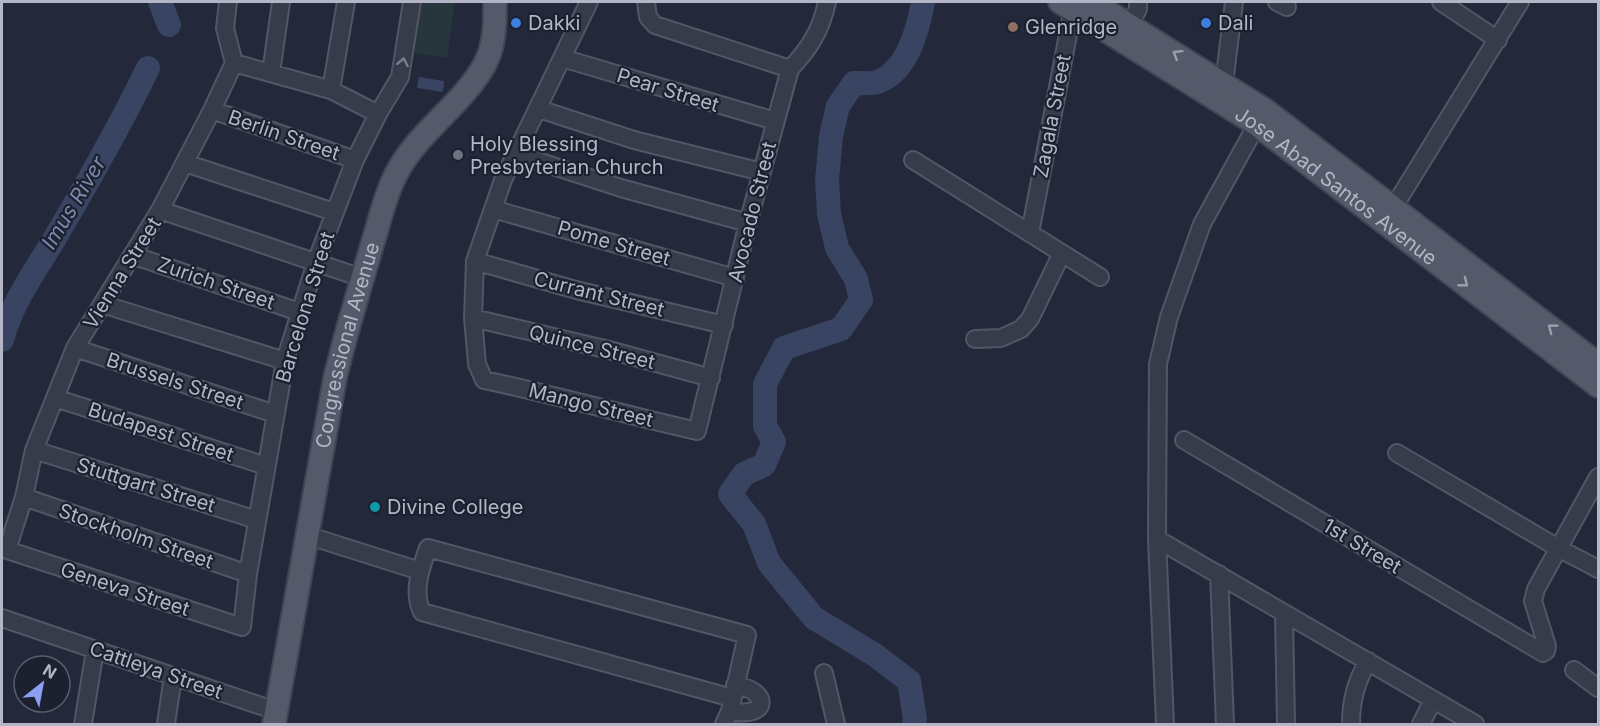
<svg xmlns="http://www.w3.org/2000/svg" width="1600" height="726" viewBox="0 0 1600 726" font-family="Inter,sans-serif">
<style>
.green{fill:#26363c}
.water{fill:#394362}
.lines{fill:none;stroke-linecap:round;stroke-linejoin:round}
.river{stroke:#394362;stroke-width:24}
.minor-casing{stroke:#525665;stroke-width:20}
.major-casing{stroke:#404453;stroke-width:26}
.minor{stroke:#373b4a;stroke-width:16}
.major{stroke:#555a6a;stroke-width:22}
.oneway{stroke:#9b9faf}
.oneway2{stroke:#7b7f8e}
.shop-dot{fill:#3f7fe0;stroke:#1c202f;stroke-width:2}
.education-dot{fill:#8d6e63;stroke:#1c202f;stroke-width:2}
.worship-dot{fill:#6b7280;stroke:#1c202f;stroke-width:2}
.culture-dot{fill:#0f9aa8;stroke:#1c202f;stroke-width:2}
.labels{text-anchor:middle;stroke-width:4.5;stroke-linejoin:round;paint-order:stroke}
.poi-label{font-size:20px;fill:#b2b6c6;stroke:#1c202f;text-anchor:start}
.street-label{font-size:20px;fill:#b2b6c6;stroke:#1c202f}
.water-label{font-size:21px;font-style:italic;fill:#7c87ac;stroke:#1c202f}
</style>
<rect width="100%" height="100%" fill="#23293a"/>
<!-- green -->
<path class="green" d="M421,2H455L447,58L413,53Z"/>
<!-- water -->
<path class="water" d="M419,77L444,81L443,92L417,88Z"/>
<g class="lines">
<!-- river -->
<path class="river" d="M160,2L169,25
M2,340C12,302 35,271 55,238C88,182 120,126 148,68
M914,724L915,719L909,681L875,655L814,618L769,563L754,524L730,494L744,474L764,465L774,442L765,426V384L784,348L841,329L861,300L856,279L837,248L829,214L827,180L831,136L838,106L854,83C861,83 871,84 878,82C908,70 918,30 923,2"/>
<!-- minor casing -->
<g class="minor-casing">
<path id="minor" d="M228,2L225,28L234,63L212,110L160,210L75,348L34,450L24,497L7,550L242,627L248,574L285,361L316,262L355,160L378,114L400,77L412,2
M589,2L503,180L475,261L473,318L477,364L484,380C556,395 626,415 697,431L748,223L790,69C810,48 821,30 827,2
M646,2L648,17L655,25L790,69
M1277,2L1287,7
M1441,2L1498,40
M1125,34L1138,9V2
M562,58L775,121
M234,63L331,90L378,114
M271,73L281,2
M331,90L346,2
M1219,92L1224,84L1234,2
M539,109L634,140L762,172
M212,110L355,160
M516,154L621,188L748,223
M913,160L1100,277
M185,163L334,212
M493,209L735,278
M160,210L362,278
M1387,218L1520,2
M1030,233L1071,19L1081,2
M132,255L299,312
M475,261L576,290L724,325
M102,304L285,361
M473,318L609,350L711,378
M975,339L1001,338L1021,329L1030,319L1062,253
M75,348L275,414
M55,398L266,466
M1184,440L1543,653L1546,651L1547,646L1533,601L1536,589L1598,477
M34,450L257,520
M1397,453L1558,548L1598,569
M24,497L248,574
M306,535L420,571
M1157,539L1475,724
M1219,574L1225,724
M1284,613L1286,724
M2,618L276,711
M1574,670L1598,688
M824,673L836,724
M730,711C769,719 771,691 735,685
M83,724L95,650
M166,724L173,676
M724,724L730,711L747,635L428,548C421,567 412,592 422,612L732,698
M1165,724L1157,539L1158,364L1169,317L1202,224L1262,115
M1351,724C1351,700 1356,682 1368,661
M1421,724L1433,700"/>
</g>
<!-- major casing -->
<g class="major-casing">
<g id="major">
<path id="s1" d="M1060,2L1256,124L1598,386"/>
<path d="M1092,2L1265,110L1598,364"/>
<path id="s2" d="M274,724L335,378C346,332 360,287 373,242C379,223 383,204 391,185C411,135 460,109 485,64C495,45 495,22 495,2"/>
</g>
</g>
<!-- minor -->
<use href="#minor" class="minor"/>
<!-- major -->
<use href="#major" class="major"/>
</g>
<!-- one-way arrows -->
<defs><path id="oneway-chevron" d="M-2-3.5L2.5 0L-2 3.5" fill="none" stroke-width="1.6" stroke-linecap="round" stroke-linejoin="round" transform="scale(1.5)"/></defs>
<g class="oneway">
<use href="#oneway-chevron" transform="translate(1177 54) rotate(-148)"/>
<use href="#oneway-chevron" transform="translate(1464 283) rotate(38)"/>
<use href="#oneway-chevron" transform="translate(1552 328) rotate(-143)"/>
</g>
<use class="oneway2" href="#oneway-chevron" transform="translate(403 62) rotate(-79)"/>
<!-- markers -->
<g class="shop-dot">
<circle cx="516" cy="23" r="6"/>
<circle cx="1206" cy="23" r="6"/>
</g>
<circle class="education-dot" cx="1013" cy="27" r="6"/>
<circle class="worship-dot" cx="458" cy="155" r="6"/>
<circle class="culture-dot" cx="375" cy="507" r="6"/>
<g class="labels">
<!-- poi labels -->
<g class="poi-label">
<text x="528" y="30">Dakki</text>
<text x="1218" y="30">Dali</text>
<text x="1025" y="34">Glenridge</text>
<text x="470" y="151">Holy Blessing<tspan x="470" dy="23">Presbyterian Church</tspan></text>
<text x="387" y="514">Divine College</text>
</g>
<!-- street labels -->
<g class="street-label">
<text transform="translate(668 90) rotate(17)" y="7">Pear Street</text>
<text transform="translate(1052 116) rotate(-79)" y="7">Zagala Street</text>
<text transform="translate(284 135) rotate(19)" y="7">Berlin Street</text>
<text dy="7" stroke="none"><textPath href="#s1" startOffset="332">Jose Abad Santos Avenue</textPath></text>
<text transform="translate(752 212) rotate(-76)" y="7">Avocado Street</text>
<text transform="translate(614 243) rotate(16)" y="7">Pome Street</text>
<text transform="translate(122 273) rotate(-58)" y="7">Vienna Street</text>
<text transform="translate(216 283) rotate(19)" y="7">Zurich Street</text>
<text transform="translate(599 294) rotate(14)" y="7">Currant Street</text>
<text transform="translate(305 307) rotate(-73)" y="7">Barcelona Street</text>
<text dy="7" stroke="none"><textPath href="#s2" startOffset="386">Congressional Avenue</textPath></text>
<text transform="translate(592 347) rotate(14)" y="7">Quince Street</text>
<text transform="translate(175 381) rotate(18)" y="7">Brussels Street</text>
<text transform="translate(591 405) rotate(14)" y="7">Mango Street</text>
<text transform="translate(161 432) rotate(18)" y="7">Budapest Street</text>
<text transform="translate(146 485) rotate(17)" y="7">Stuttgart Street</text>
<text transform="translate(136 536) rotate(19)" y="7">Stockholm Street</text>
<text transform="translate(1362 546) rotate(31)" y="7">1st Street</text>
<text transform="translate(125 589) rotate(18)" y="7">Geneva Street</text>
<text transform="translate(156 670) rotate(19)" y="7">Cattleya Street</text>
</g>
<!-- water labels -->
<g class="water-label">
<text transform="translate(74 203) rotate(-59)" y="7">Imus River</text>
</g>
</g>
<!-- border -->
<rect width="1600" height="726" fill="none" stroke="#b2b6c6" stroke-width="6"/>
<!-- north arrow -->
<g transform="translate(42 684) rotate(31)"><circle r="28" fill="#1c202f" stroke="#585c6b" stroke-width="1.5"/>
<path d="M0-4.5L10 22L0 15L-10 22Z" fill="#8ba0f2"/>
<text y="-9" font-size="16" font-weight="bold" text-anchor="middle" fill="#b2b6c6">N</text>
</g>
</svg>
